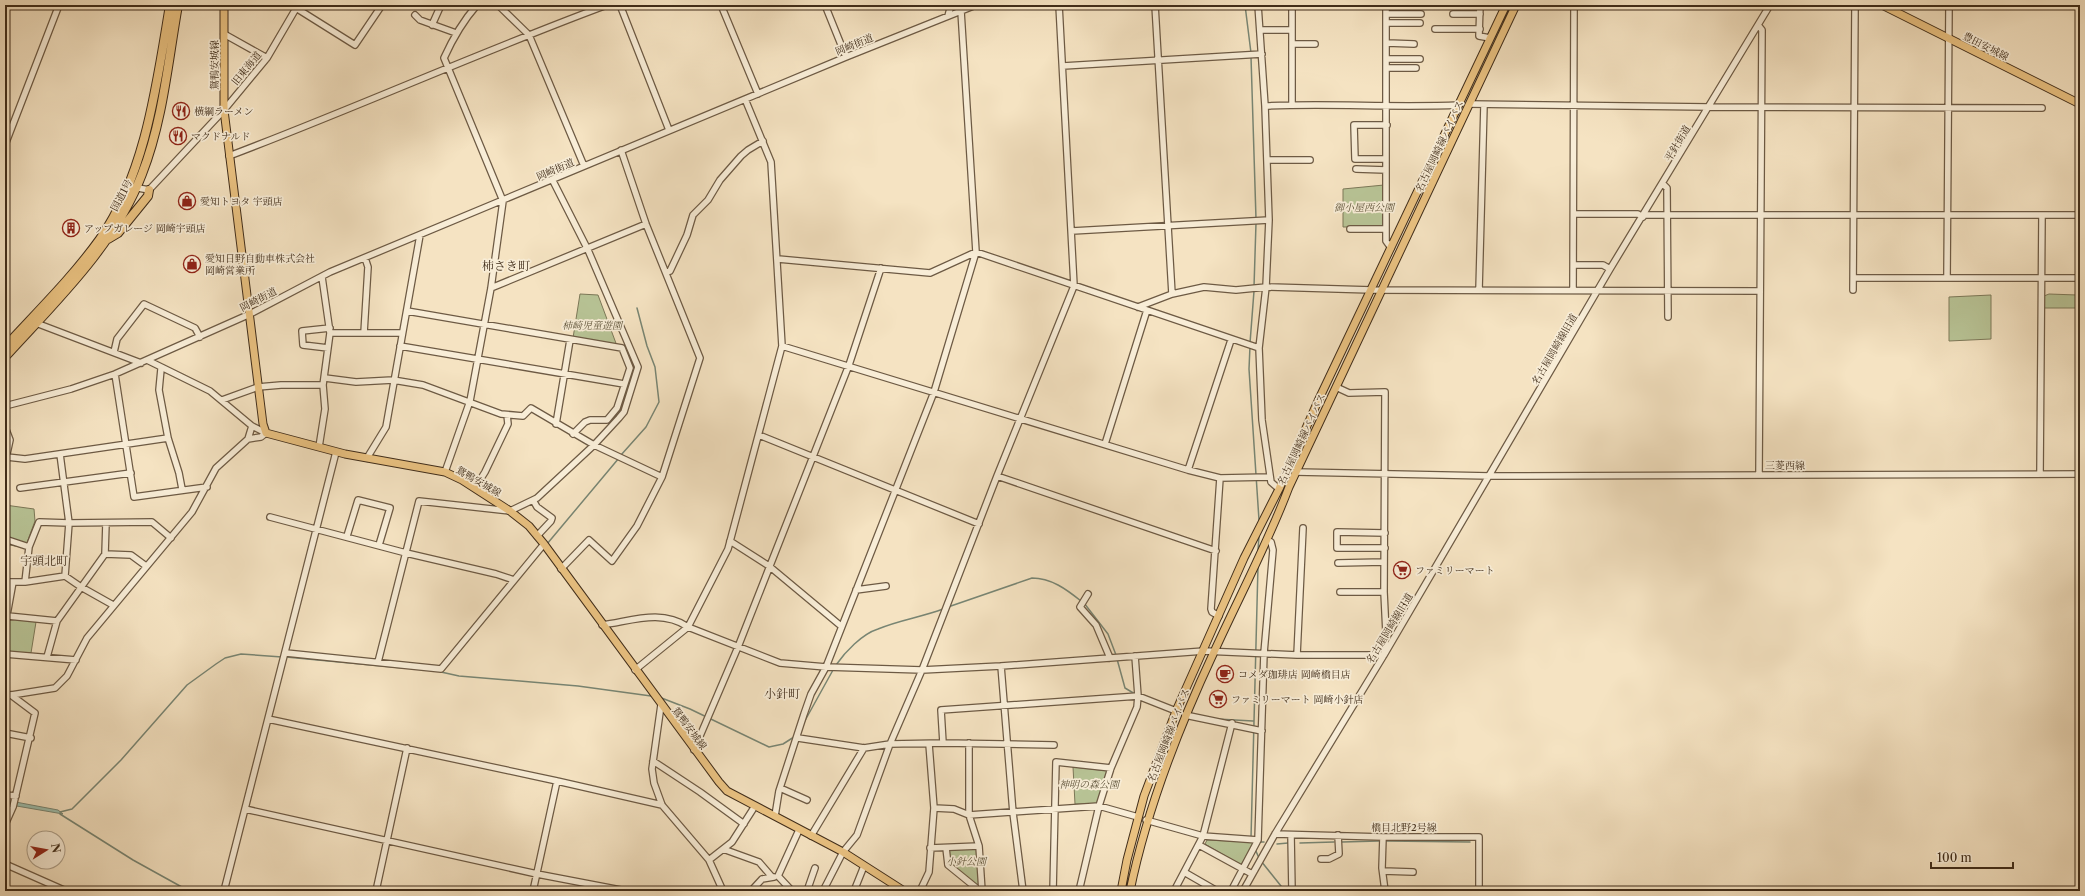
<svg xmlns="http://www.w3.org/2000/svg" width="2085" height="896" viewBox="0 0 2085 896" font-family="'Libre Caslon Text','Noto Serif JP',serif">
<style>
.green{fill:#b8c496;stroke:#7c7858}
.water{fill:#9dbfae;stroke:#788573}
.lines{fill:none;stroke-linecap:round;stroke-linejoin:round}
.stream{stroke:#788573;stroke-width:1.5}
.minor-casing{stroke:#6d5a44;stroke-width:8}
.major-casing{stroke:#402d1a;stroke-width:9}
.highway-casing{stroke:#402d1a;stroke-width:10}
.minor{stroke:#f8edd7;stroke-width:5.5}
.major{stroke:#eac281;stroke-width:7}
.highway{stroke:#eac281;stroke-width:8}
.labels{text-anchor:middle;stroke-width:3.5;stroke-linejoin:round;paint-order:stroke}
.street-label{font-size:10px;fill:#402d1a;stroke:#f8edd7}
.poi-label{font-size:10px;fill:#402d1a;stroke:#f8edd7;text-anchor:start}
.park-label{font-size:10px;font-style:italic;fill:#5e5339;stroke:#f8edd7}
.quarter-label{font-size:12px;fill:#402d1a;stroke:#f8edd7}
</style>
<rect width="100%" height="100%" fill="#f5e3c2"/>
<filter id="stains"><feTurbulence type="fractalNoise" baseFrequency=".005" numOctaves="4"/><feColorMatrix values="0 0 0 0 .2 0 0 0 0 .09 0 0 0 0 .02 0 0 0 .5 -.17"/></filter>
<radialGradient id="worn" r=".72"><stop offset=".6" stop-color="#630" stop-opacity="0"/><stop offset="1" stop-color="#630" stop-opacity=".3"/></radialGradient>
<!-- green -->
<path class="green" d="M1384,185V227H1343V189Z
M580,294L598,295L617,346L573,338Z
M2049,294L2077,295L2076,308H2044V296Z
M1991,295V339L1949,341V297Z
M5,505L34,509L35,521L25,548L5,544Z
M10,618L36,622L31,653L5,652Z
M1073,767L1108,771L1097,804H1075Z
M1207,840L1254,842L1241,865L1205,844Z
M978,848L979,887L950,865L949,849Z"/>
<!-- water -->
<path class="water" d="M5,800L58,810L63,814L5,804Z"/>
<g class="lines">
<!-- stream -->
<path class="stream" d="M1245,5L1251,53
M1251,57L1256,219
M1254,287L1256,223
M1250,343L1254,291
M1250,346L1249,369L1259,520
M621,455L646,427L659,402L655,367L647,346L637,308
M547,544L619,458
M1258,550L1259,536
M1084,603L1108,634L1116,655
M948,607L1032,578C1051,578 1066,589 1081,601
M286,657L403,668
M1117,659L1125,688L1135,694
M836,665C845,652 862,634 878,629C899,620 922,617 943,609
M441,672L459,676L578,686L651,696
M659,697L690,709L769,747L783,744L794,737
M1217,719L1253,721
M802,726L833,670
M60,812L72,809L121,760L187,685L216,664L225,658L241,654L282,657
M60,814L133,860L189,891
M1251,838L1258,566
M1386,841L1470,842
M1260,842H1264
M1342,842L1379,841
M1300,843L1334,842
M1277,844L1288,843
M1255,849L1259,858
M1261,861L1285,891"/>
<!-- minor casing -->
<g class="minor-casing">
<path id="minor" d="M498,5L529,35L584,166
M620,5L669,130
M721,5L758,94
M825,5L846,57
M1155,5L1172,294
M1258,5L1265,106L1269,220L1266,287L1259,348L1262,420L1271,482L1279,489
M1292,5V105
M1386,5V241L1391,248
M1480,5L1479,36L1490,38
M296,8L355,45L382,5
M1386,14H1421
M1453,14H1480
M415,15L420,20L456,33
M948,16L951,5
M1387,23H1420
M432,25L441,5
M1758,25L1762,30L1759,474
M1435,29H1480
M1260,30H1291
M224,34L267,58
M1387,43L1414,44
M1292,44H1315
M1387,59H1420
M1063,66L1262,54
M1387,68H1416
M1470,104L1709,107L2042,108
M1265,106C1330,103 1395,108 1459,105
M5,145L59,5
M229,156C356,108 480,52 607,5
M1386,159H1355L1354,125H1387
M1267,160H1310
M1356,169L1386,170
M1663,184L1667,188L1668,317
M133,187L149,190L224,110L267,58L298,5
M1574,214H1638L1643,217
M1645,215H2080
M1350,229H1386
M1072,231L1269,220
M778,259L930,273L976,252L1259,348
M1574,265H1603L1610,269
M666,272L670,271L687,235L693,215L708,200L720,180L741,156L748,150L763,141
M1853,278H2080
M1947,278L1949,5
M491,288L646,224
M1479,290L1484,105
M1573,290L1574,5
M1853,290L1855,5
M1138,307L1172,294L1204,287L1236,290L1266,287L1372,290L1760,291
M407,311L622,348L630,368L617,408L607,420H590L585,422L573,434
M36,323L141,363
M330,333H402
M364,333L368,267L365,258
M400,346L624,384
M782,346L1188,470L1220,478L1270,477
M328,348L303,345L302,331L330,328
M114,352L117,339L144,304L195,328L200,337
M147,360L210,391L252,426L266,433L261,437L248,439
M161,369L159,390L168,438L179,473L182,489
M115,374L134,497L207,487
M325,378L356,382L393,380L423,385L501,414L523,416L531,408L594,445L662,477
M222,400L258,387L281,385H323
M5,406L71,389L115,374L250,314L330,272L846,57L976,5
M556,424L570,340
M5,427L10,440L5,463
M759,435L979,524
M1105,444L1147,310
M319,447L325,409L323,385L330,333L322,277
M60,454L69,523L65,576
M7,457L25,459L168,438
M367,458L386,427L420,235
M1188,470L1231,340
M445,472L470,401L491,288L503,201L444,58C453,38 463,21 477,5
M1296,472L1490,476L2080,474
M2040,474L2042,215
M997,476L1216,551
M20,488L131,473
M475,488L485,472L508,424L507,415
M533,500L537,507L552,518L551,521L537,536
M270,517L406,553L496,574L514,580
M347,536L358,500L390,508L379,545
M5,539L29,547L25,582
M730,541L769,566L841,626
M29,547L39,522L69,523L152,522L171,538
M1385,548H1337V532L1385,533
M105,554L131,555L146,566
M1338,563L1384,562
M561,569L589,540L612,561L637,526L662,477L700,358L646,224L621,150
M5,582H25L65,576L81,587L113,605
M856,590L886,586
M1340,592H1384
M1088,594L1080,607L1096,625L1110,658
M8,616L57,621
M1219,616L1212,612L1211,609L1220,478
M602,625C632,621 661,609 688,627L780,663L826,667L922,670L1001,666L1204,651L1297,655H1384L1386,633L1384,592L1385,392L1349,393L1336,387
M5,626L13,582
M286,653L441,669L544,544
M5,654L76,660
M1297,655L1303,528
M47,657L57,621L105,554L106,523
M378,662L419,501L510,511L537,498L594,445L619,418L624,412L638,367L588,250L552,179
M1001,666L1013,813L1023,891
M635,670L688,627L728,549L782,346L771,162L745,99
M5,696L55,688L67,676L87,638L192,512L216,468L248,439L252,426
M661,705L652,769L654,783L662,805L709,860L723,891
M1185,715L1262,731
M268,719L557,781L662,805
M5,733L31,738
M798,738L864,748L890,744L943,743L1054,745
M943,743L941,710L1138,696L1176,711
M969,743V815L979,846L982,891
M694,750L738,647L849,365L881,268
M653,761L700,792L744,824
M780,788L807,800
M5,795L16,796
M934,808L954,809L969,815L1099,806L1138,817
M245,809L537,874L626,891
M775,816L779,791L804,714L811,694L826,667L934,392L976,252L961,11
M1146,820L1203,836L1258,840
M5,825L13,807L35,713L11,695
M1275,834L1383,837H1479V891
M1291,835L1292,891
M811,836L864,748
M1383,837L1382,868L1385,891
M1199,845L1252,874
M930,848L979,846
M946,848L948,865L980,891
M723,849L759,862L772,877
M1321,859H1329L1339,854L1338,835
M709,860L732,842L755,806
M5,864L66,891
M1383,871L1413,872
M1184,872L1217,891
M778,876L799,830
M778,876L792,891
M224,891L336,452
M376,891L407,748
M533,891L557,781
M751,891L762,879L774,877
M807,891L815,868
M823,891L843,852L857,835L890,744L922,670L997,476L1074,286L1059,5
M854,891L864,866
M920,891L929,872L934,808L929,744
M1053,891L1056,762L1111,768
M1079,891L1099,806L1111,768L1137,707L1138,696L1135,656
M1174,891L1203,836L1232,723
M1231,891L1258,840L1264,653L1273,550L1271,542L1267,540
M1243,891L1275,834L1384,655L1610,269L1770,5"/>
</g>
<!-- major casing -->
<g class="major-casing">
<path id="major" d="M224,5V110L263,424L266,433L345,454L445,472L462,480L510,511L529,526L544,544L719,782L727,791L843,852L904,891
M1882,5L2080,104
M1121,891L1127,860L1144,796L1176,711L1244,558L1279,489L1318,401L1506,5
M1130,891C1147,808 1178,729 1214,652C1239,597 1268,543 1289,487L1516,5"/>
</g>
<!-- highway casing -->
<g class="highway-casing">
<path id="highway" d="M108,239L118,233L148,196L149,190
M5,347C37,312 72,278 100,239C146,173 157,82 170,5
M5,357C56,301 115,245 142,174C163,121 168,61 178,5"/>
</g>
<!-- minor -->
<use href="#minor" class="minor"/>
<!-- major -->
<use href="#major" class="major"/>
<!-- highway -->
<use href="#highway" class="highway"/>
</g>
<!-- icons -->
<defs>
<g id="restaurant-ring" transform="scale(0.9)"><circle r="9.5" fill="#f8edd7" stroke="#8f2418" stroke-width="1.5"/><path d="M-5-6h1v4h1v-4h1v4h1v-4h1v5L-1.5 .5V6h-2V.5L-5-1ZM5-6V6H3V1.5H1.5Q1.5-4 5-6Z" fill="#8f2418"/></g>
<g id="shop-ring" transform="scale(0.9)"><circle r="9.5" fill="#f8edd7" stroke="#8f2418" stroke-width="1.5"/><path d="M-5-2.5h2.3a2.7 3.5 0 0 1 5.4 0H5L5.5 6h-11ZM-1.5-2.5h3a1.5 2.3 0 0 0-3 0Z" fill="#8f2418"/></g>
<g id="building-ring" transform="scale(0.9)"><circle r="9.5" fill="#f8edd7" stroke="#8f2418" stroke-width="1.5"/><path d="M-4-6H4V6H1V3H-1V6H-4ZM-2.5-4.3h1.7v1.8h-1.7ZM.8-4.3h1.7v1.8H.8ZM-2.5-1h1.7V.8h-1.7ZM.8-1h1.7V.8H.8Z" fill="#8f2418"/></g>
<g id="supermarket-ring" transform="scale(0.9)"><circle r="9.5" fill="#f8edd7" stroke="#8f2418" stroke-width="1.5"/><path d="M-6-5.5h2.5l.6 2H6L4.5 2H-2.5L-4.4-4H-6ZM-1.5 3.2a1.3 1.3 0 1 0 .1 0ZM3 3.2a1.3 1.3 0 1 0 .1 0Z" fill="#8f2418"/></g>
<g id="cafe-ring" transform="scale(0.9)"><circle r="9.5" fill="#f8edd7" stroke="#8f2418" stroke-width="1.5"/><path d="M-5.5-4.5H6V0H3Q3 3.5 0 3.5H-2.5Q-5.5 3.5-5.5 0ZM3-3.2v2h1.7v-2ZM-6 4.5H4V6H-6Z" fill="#8f2418"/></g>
</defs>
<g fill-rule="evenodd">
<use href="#restaurant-ring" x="181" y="111"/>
<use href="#restaurant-ring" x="178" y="136"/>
<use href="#shop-ring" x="187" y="201"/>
<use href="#building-ring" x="71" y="228"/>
<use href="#shop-ring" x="192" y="264"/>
<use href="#supermarket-ring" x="1402" y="570"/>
<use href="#cafe-ring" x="1225" y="674"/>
<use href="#supermarket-ring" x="1218" y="699"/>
</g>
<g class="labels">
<!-- street labels -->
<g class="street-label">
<text transform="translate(854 44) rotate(-22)" y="4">岡崎街道</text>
<text transform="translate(1986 46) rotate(27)" y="4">豊田安城線</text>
<text transform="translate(214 65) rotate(-90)" y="4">鴛鴨安城線</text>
<text transform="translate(246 68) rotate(-51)" y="4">旧東海道</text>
<text transform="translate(1677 143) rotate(-59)" y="4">平針街道</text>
<text transform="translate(1439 146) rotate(-65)" y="4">名古屋岡崎線バイパス</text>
<text transform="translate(555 169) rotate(-23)" y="4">岡崎街道</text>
<text transform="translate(121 195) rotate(-62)" y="4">国道1号</text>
<text transform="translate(258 299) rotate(-27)" y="4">岡崎街道</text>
<text transform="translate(1554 349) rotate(-60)" y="4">名古屋岡崎線旧道</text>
<text transform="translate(1301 439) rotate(-65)" y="4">名古屋岡崎線バイパス</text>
<text x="1785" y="469">三菱西線</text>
<text transform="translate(479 481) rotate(30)" y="4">鴛鴨安城線</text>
<text transform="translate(1389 628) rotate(-59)" y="4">名古屋岡崎線旧道</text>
<text transform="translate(690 728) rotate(53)" y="4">鴛鴨安城線</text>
<text transform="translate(1168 735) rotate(-69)" y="4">名古屋岡崎線バイパス</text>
<text x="1404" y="831">橋目北野2号線</text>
</g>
<!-- poi labels -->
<g class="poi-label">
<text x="194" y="115">横綱ラーメン</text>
<text x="191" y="140">マクドナルド</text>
<text x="200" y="205">愛知トヨタ 宇頭店</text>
<text x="84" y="232">アップガレージ 岡崎宇頭店</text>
<text x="205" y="262">愛知日野自動車株式会社<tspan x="205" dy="12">岡崎営業所</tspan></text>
<text x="1415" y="574">ファミリーマート</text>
<text x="1238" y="678">コメダ珈琲店 岡崎橋目店</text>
<text x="1231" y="703">ファミリーマート 岡崎小針店</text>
</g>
<!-- park labels -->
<g class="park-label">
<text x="1364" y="211">御小屋西公園</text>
<text x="592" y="329">柿崎児童遊園</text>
<text x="1089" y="788">神明の森公園</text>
<text x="966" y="865">小針公園</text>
</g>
<!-- quarter labels -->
<g class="quarter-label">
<text x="506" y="270">柿さき町</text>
<text x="44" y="565">宇頭北町</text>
<text x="782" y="698">小針町</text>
</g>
</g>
<!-- margin -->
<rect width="2085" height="896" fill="none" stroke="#f5e3c2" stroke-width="20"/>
<rect x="6" y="6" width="2073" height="884" fill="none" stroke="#402d1a" stroke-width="2"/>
<rect x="10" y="10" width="2065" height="876" fill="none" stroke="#402d1a"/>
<!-- north arrow -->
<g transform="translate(46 850) rotate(79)"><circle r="19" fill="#f8edd7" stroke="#aea08b"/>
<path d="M0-3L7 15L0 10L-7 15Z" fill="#8f2418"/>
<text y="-6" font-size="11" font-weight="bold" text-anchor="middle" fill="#402d1a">N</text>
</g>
<!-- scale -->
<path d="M1931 862v6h82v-6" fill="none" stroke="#402d1a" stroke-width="2"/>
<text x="1937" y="862" font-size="12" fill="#402d1a" stroke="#f8edd7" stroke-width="3" paint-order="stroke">100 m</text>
<rect width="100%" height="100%" filter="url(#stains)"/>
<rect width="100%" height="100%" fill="url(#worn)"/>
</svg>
